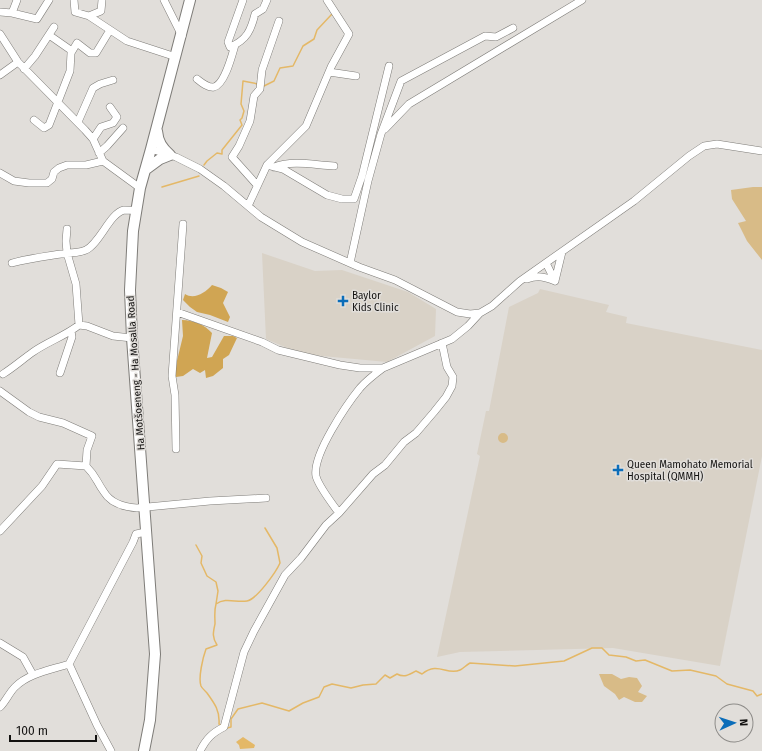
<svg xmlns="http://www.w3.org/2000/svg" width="762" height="751" viewBox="0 0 762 751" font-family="'Fira Sans',sans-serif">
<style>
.built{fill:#d9d2c7}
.green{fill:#d8bb87}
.forest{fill:#d0a553}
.water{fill:#e4b867}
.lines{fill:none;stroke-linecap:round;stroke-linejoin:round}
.stream{stroke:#e4b867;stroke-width:1.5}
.minor-casing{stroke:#7e7c78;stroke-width:8}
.secondary-casing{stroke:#7e7c78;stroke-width:12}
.minor{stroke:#fff;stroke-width:7}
.secondary{stroke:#fff;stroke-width:10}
.poi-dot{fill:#0b6db9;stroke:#e1deda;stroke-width:1.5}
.labels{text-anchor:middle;stroke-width:3;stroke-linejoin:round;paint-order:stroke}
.poi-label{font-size:10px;fill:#121110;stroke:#e1deda;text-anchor:start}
.street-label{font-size:10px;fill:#121110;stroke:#e1deda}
</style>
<rect width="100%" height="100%" fill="#e1deda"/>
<!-- built -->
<path class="built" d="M262,253L315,271L342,270L408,292L436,309L435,336L387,362L322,356L299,353L266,339Z
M540,289L609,305L606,312L627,317L626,323L762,350V456L720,666L613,648L460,652L437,657L480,456L477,454L486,411H489L509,307L538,293Z"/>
<!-- green -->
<path class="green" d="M753,187H762V260L747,241L738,223L746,221L732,199L731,190Z
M498 438a5 5 0 1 1 10 0a5 5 0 1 1-10 0Z
M599,674H612L621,679L629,677L637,678L642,686L638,692L647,696L642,702H635L624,697L619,700L615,694L604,686Z"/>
<!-- forest -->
<path class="forest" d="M212,285L221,288L228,292L223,303L230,317L228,322L210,315L197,312L190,307L183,300L185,294C194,300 205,293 212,285Z
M182,320C193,320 205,325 212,333L207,358L212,357L224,336H233L237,338L229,355L223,359V368L213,376L206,378L205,370L200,373L193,369L183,376L176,377L175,369L183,336Z"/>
<!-- water -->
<path class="water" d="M243,737L255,745L254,748L240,749L239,745L236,742Z"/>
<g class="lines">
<!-- stream -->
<path class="stream" d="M264,86L274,81L280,68L293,66L303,46L314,39L317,30L332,14
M204,165L207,161L217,153L222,154V150L242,125L240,120L242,118L244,111L241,104L243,81L258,84
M162,187L199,176
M196,545L202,556L201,563L207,576L216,582L218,591L216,604
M221,726L219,724C220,711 215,704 207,693C205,691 202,688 201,686C198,678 203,657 206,649L217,645C212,637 213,633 215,624C215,617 214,611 216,604C226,597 236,603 247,601C257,599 276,572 280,563L277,548L265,528
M227,728L231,727V719L238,709L262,703L289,711L303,703L319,697L324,687L332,684L351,688L363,685L376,684L385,675L390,678L397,674C404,678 409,675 416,671L422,674C438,661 447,676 460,670C463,669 466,665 470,663L515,666L564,661L592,648H602L609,655L626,657L636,661L645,660L672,671L690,670L716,676L727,684L753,691L757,696L762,694"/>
<!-- minor casing -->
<g class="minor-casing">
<path id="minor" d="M74,0L75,12L89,16L127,41L176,57
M164,0L182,36
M243,0L228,42L230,47C247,40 251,30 255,14L263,9L267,0
M0,12L12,13L37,19L49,0
M12,13L17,0
M89,16L101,11L102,0
M0,34L18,62L85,130L93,139L103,161L140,188
M49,35L72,51
M24,69L35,56L54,27
M329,72L356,76
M0,75L18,62
M197,79C202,83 208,88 214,87C225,84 232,55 235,45
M34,120L44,128L49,125L70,71L71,53L77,43L90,53H96L110,30
M78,122L93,88L100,84L113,80
M385,129L409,104L582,0
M93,139L101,127L113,123L117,117L110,107
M151,149L176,157L200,169L224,186L261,217L302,242L359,267L395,280L457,312L470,314L480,313L492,306L520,281L634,201L689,156L704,146L717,144L762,151
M99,153L107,146L123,128
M267,165L283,169L327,195L342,199H354L362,176L389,66
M274,167C293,160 314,165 334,166
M0,173L14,181L29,183H47L52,179L54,172L59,168L67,165H86L103,161
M257,185L232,157L239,146L250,121L254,96L260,89L262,70L279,21
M248,206L267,165L306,126L331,67L349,34L327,0
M67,229L66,241L67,253L76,284L79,325
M12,263C30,258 49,256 67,253C73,253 81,252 86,250C100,243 110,213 124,210C128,210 132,210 136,211
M350,263L368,181L381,134L401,81L485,36L496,37L513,28
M546,263L555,281
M527,279C538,275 545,277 555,281
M555,281L562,252
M177,312L262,342L278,350L340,365L360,368H383L452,339L468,326L480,313
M60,373L72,337L71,331
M3,374C14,367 23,359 33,352C47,342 65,336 79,325L87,326L113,336L132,338
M0,391L29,412L39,417L63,423L92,436L87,450L86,466L57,464L42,486L0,531
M176,449L175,395L172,376L183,224
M86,466C97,477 96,481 104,492C111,504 124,507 137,508L210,501L266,498
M339,513C333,505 318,485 316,476C312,455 347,404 360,388C367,380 375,374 383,368
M0,643L23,657L33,675
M69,664L97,725L111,751
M0,707C6,701 9,693 15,687C29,673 51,670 69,664L133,542L136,534L146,532
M200,751C206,739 212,733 224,727L244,652L254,631L285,575L301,558L326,525L339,513L373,474L385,465L404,442L416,433L434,412L446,397L452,386L453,377L447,367L442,343"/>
</g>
<!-- secondary casing -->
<g class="secondary-casing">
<path id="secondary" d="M157,131C158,142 162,148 170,155
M145,170L160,159L170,155
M144,751L150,720L155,654L132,338L130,290L133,231L140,188L151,149L190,0"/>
</g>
<!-- minor -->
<use href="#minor" class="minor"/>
<!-- secondary -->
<use href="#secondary" class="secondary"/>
</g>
<!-- markers -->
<g class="poi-dot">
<path d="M341 295h4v4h4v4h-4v4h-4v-4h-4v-4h4z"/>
<path d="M616 464h4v4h4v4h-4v4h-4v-4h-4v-4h4z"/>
</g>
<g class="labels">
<!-- poi labels -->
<g class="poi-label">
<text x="352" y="299">Baylor<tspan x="352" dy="12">Kids Clinic</tspan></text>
<text x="627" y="468">Queen Mamohato Memorial<tspan x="627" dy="12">Hospital (QMMH)</tspan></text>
</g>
<!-- street labels -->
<g class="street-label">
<text transform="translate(135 373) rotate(-94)" y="4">Ha Motšoeneng - Ha Mosalla Road</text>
</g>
</g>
<!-- north arrow -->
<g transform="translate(734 723) rotate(87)"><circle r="19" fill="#e1deda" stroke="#8e8c89"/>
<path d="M0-3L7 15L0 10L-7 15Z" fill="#0b6db9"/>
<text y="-6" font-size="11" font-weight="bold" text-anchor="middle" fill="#121110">N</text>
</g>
<!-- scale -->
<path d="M10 735v6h86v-6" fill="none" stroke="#121110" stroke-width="2"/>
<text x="16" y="735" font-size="12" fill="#121110" stroke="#e1deda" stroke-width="3" paint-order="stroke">100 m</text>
</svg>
